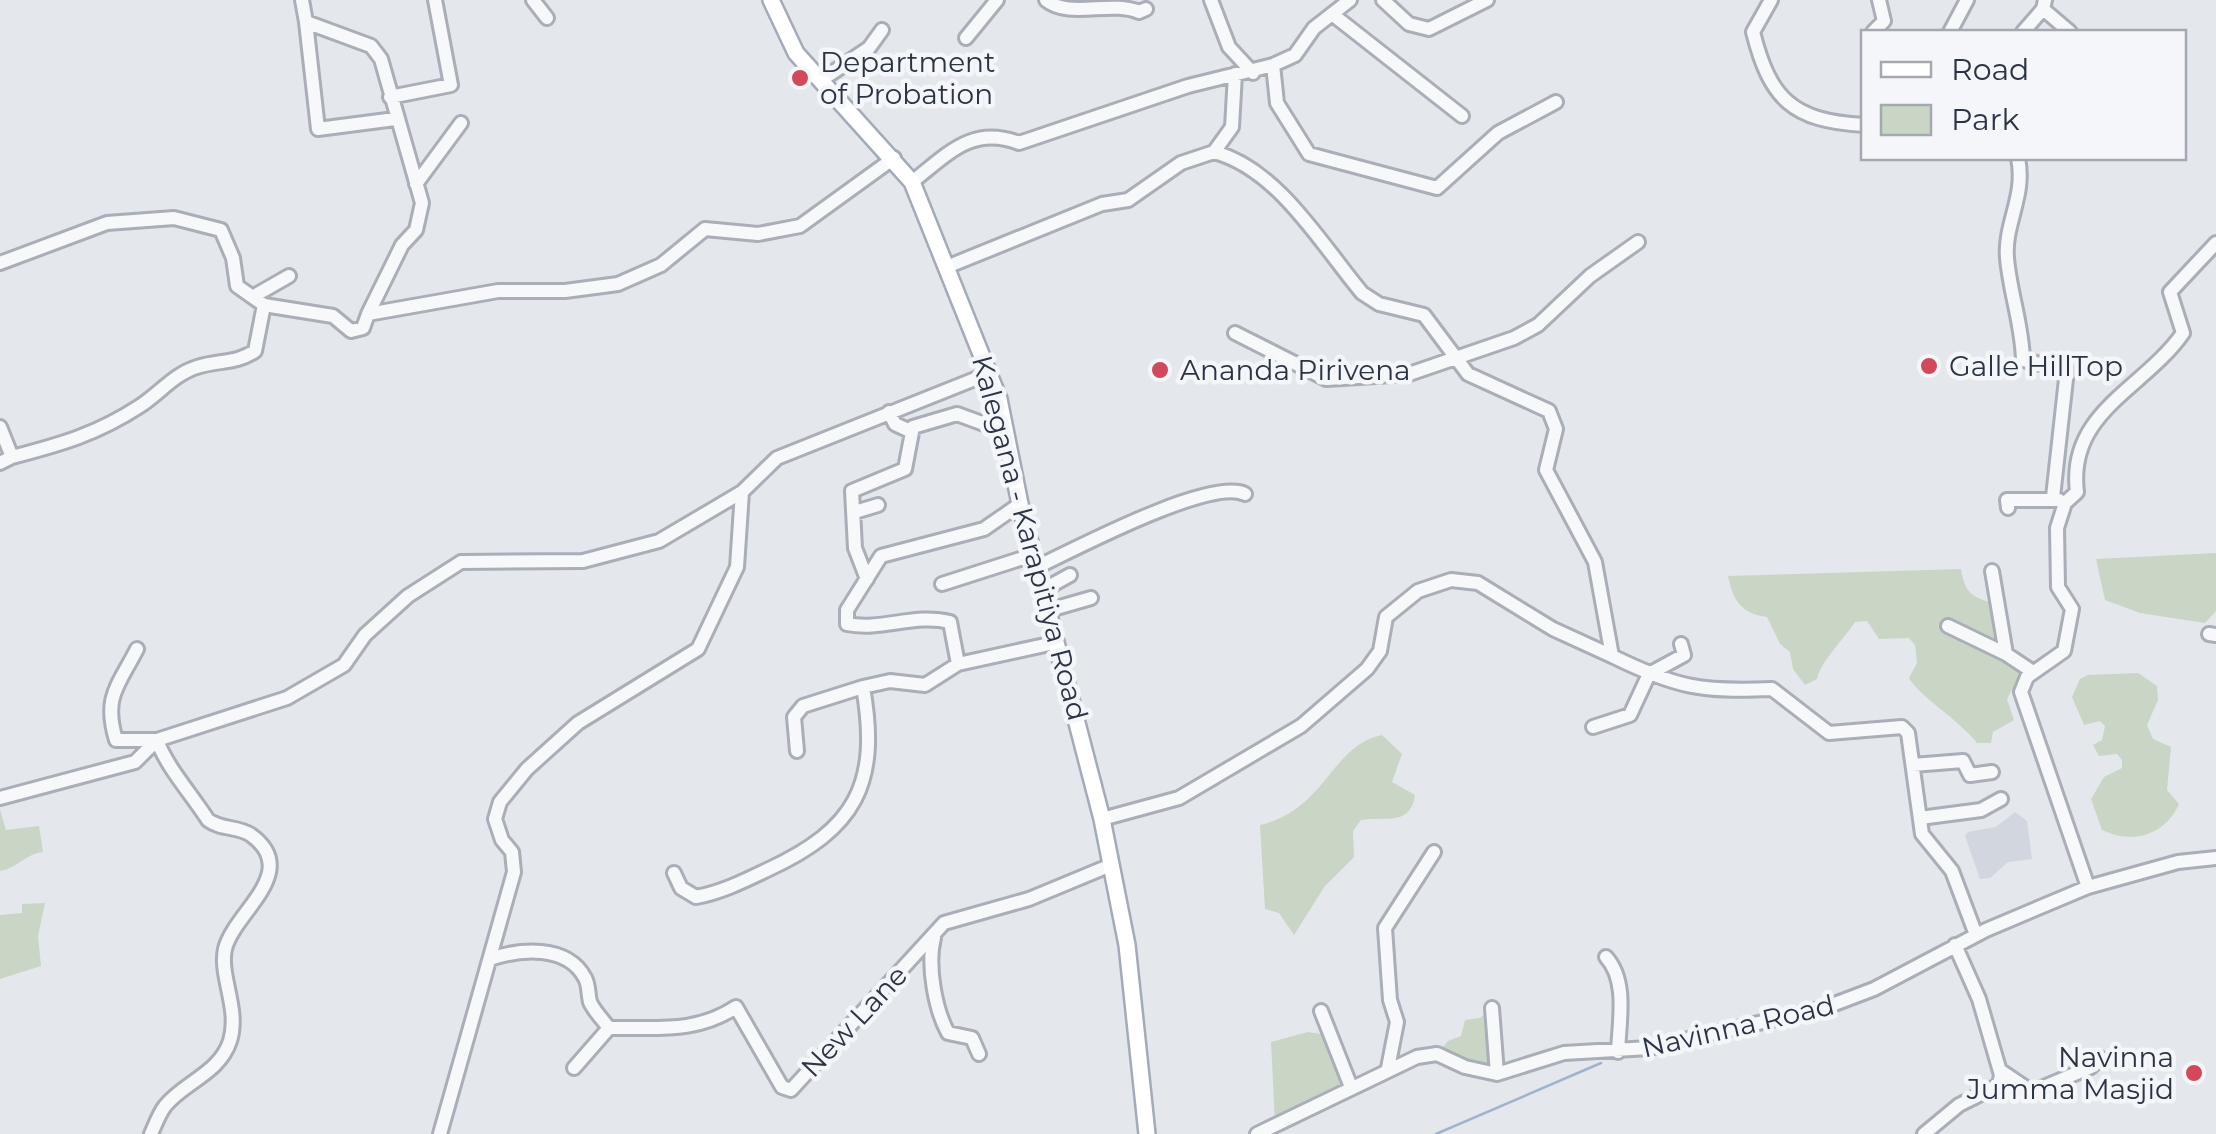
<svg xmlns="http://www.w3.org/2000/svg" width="2216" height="1134" viewBox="0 0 2216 1134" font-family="Montserrat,sans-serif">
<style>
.built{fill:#d2d6de}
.green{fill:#c9d6c5}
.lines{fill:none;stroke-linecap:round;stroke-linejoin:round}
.stream{stroke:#9fb4cc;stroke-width:2.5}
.minor-casing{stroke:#a9aeb7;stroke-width:18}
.major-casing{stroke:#a3abb8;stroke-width:20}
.minor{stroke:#f7f8fa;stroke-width:12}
.major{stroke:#fff;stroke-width:15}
.poi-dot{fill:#d1495b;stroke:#f4f6f9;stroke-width:4}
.labels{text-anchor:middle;stroke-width:9;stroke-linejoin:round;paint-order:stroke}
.poi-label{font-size:28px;fill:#2b3445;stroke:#f4f6f9;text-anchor:start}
.street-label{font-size:28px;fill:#2b3445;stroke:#f4f6f9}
</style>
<rect width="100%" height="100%" fill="#e4e7ec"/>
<!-- built -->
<path class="built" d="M2015,812L2027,821L2032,859L2008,862L1990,878L1980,879L1965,836L1968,832L1996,827Z"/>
<!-- green -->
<path class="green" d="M2216,553V611L2205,623L2140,613L2105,600L2096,559Z
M1961,569C1965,594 1972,597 1995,604L2006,654L2033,672L2021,692L2012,690L2007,699L2014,720L1993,732L1991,743H1977C1959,720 1919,696 1909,678L1917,663L1915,645L1909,638L1879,639L1867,621L1855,622C1843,641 1822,659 1817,679L1805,685L1793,669L1790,652L1780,644L1767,617C1741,614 1733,600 1728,576Z
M2138,673L2157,686L2158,700L2147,725L2153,739L2171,747L2167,790L2179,804C2165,835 2133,845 2102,830L2091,799L2104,777L2122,768V760L2117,754L2099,756L2093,745L2102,740L2105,726L2100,721L2084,725L2072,697L2080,679L2088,675Z
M1382,735L1402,754L1392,782L1415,795C1411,827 1384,816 1361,820L1353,831L1354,857L1325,886L1294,935L1279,913L1265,909L1260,825C1326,810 1331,745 1382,735Z
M0,810L6,830L39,826L43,852C25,854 18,868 0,871Z
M45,903L38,936L41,966L0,979V915L22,913V904Z
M1492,1008L1497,1074L1437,1054L1448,1041L1461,1036L1465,1020L1480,1018Z
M1308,1032L1327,1035L1351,1087L1275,1123L1271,1042Z"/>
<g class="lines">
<!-- stream -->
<path class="stream" d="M1436,1134L1601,1063"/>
<!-- minor casing -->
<g class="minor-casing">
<path id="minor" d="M302,0L306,22L371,46L381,59L422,203L416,230L402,245L368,314
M533,0L547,18
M1046,0C1069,19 1111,0 1139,12L1146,9
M1211,0L1229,47L1253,73
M1383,0L1409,24L1429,29L1487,0
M1771,0L1753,32C1770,99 1792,121 1864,125
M2045,0L2043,9L2070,32
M1332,14L1462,116
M306,22L318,129L395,119
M1873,32L1884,21L1879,0
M1950,32L1967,0
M2023,32L2043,9
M966,38L997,0
M1273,65L1277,103L1309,154L1437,188L1498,133L1556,102
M820,81L869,48L882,30
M390,97L451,85L435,0
M1214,152C1278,169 1321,244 1362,293L1379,304L1424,315L1468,374L1549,411L1556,429L1546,470L1595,562L1612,656C1677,688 1702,692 1772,689L1829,733L1902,727L1908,733L1922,834L1952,871L1976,935
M2018,158C2026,196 2004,224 2007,258C2010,293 2022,324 2023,360L2067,370L2053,497
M912,182C948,154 972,125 1019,143L1188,86L1273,65L1295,55L1314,28L1350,0
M416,184L461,123
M0,263L107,223L174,218L221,230L233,258L237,286L264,305
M949,266L1102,204L1128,200L1181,163L1214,152L1232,127L1235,74
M254,296L289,276
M1235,333L1326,379L1409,374L1514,338L1538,325L1590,276L1638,242
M889,412L895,424L912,432
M0,427L12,457L0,463
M12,457C62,444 97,434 140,406C159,394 174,374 197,367C218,360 236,364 255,351L264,305L333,316L351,331L363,328L368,314L498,291H565L618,284L661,265L705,229L758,234L800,226L894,158
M2008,508L2007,500H2059
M855,512L878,505
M1035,568C1075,549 1211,477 1245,494
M1992,571L2006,654L2033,672
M867,579L855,548L852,491L905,469L913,427L957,414L1006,432
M942,584L1023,558L1034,561
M1041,591L1070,575
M1046,611L1091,598
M1948,626L2006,654
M2209,634L2216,635
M137,649C118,686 103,697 116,740H157C166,766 192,795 208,820C221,830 238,826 251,835C302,872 234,912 225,949C219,976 240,1009 230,1041C219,1074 184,1082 165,1106C159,1114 155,1125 151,1134
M958,664L1054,643
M1593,727L1630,715L1649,674L1684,655L1681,644
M797,751L794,717L803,706L863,687
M1913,765L1963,761L1970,775L1992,772
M0,798L135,762L157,740L287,698L344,665L365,635L408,596L461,562L583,561L659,541L742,492L777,458L990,373
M1920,818L1981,810L2001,799
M1102,819L1179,798L1301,726L1367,669L1380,651L1386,617L1418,591L1451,580L1478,583L1553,629L1612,656
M674,873L681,888L696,897C722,892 744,881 767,870C856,829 880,784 863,687L890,681L925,685L958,664L950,622C915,613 882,631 847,624V610L881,556L984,529L1020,504
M2088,887L2021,692L2027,677L2064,651L2072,609L2058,587L2057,528L2065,503L2077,492C2067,412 2144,389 2183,333L2170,292L2216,243
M934,938C927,965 935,1009 948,1033L972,1038L979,1054
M1606,957C1628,981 1619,1022 1618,1052
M490,959C519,949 567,944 585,978C589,985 588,994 590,1002C594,1011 603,1020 609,1028C656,1027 695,1034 736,1007L782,1087L791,1090L944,923L1029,899L1111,865
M1492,1008L1497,1074
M1321,1011L1351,1087
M574,1068L609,1028
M1388,1068L1397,1022L1390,1000L1385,928L1434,852
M2001,1071L2032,1092L2091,1067L2100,1058
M440,1134L514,872L512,852L502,840L495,819L500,802L527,769L578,723L698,649L737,567L742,492
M1257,1134L1417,1057L1437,1054L1465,1067L1497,1074L1564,1053L1649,1048L1824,1008L1874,989L1986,930L2088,887L2178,862L2216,858
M1924,1134L1959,1105L1999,1085L2001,1075L1979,999L1955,945"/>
</g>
<!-- major casing -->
<g class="major-casing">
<path id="major" d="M771,0L796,53L912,182L999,399L1020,504L1102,819L1127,945L1147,1134"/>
</g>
<!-- minor -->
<use href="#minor" class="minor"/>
<!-- major -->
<use href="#major" class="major"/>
</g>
<!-- markers -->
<g class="poi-dot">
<circle cx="800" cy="78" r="10"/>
<circle cx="1929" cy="366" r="10"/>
<circle cx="1160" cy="370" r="10"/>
<circle cx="2194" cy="1073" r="10"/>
</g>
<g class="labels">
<!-- poi labels -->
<g class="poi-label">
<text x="820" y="72">Department<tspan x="820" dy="32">of Probation</tspan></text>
<text x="1949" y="376">Galle HillTop</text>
<text x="1180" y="380">Ananda Pirivena</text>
<text x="2174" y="1067" text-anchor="end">Navinna<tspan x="2174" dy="32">Jumma Masjid</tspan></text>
</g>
<!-- street labels -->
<g class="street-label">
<text transform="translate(1030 538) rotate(75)" y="10">Kalegana - Karapitiya Road</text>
<text transform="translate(854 1021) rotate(-47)" y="10">New Lane</text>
<text transform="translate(1738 1026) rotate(-13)" y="10">Navinna Road</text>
</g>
</g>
<!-- legend -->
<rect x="1861" y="30" width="325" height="130" fill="#f4f6f9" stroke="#a4a8b1" stroke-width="2.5"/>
<rect x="1881" y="62" width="50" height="15" fill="#ffffff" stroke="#a4a8b1" stroke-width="2.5"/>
<text x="1951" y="80" font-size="30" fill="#2b3445">Road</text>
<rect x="1881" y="105" width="50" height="30" fill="#c9d6c5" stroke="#a4a8b1" stroke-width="2.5"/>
<text x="1951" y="130" font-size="30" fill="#2b3445">Park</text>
</svg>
